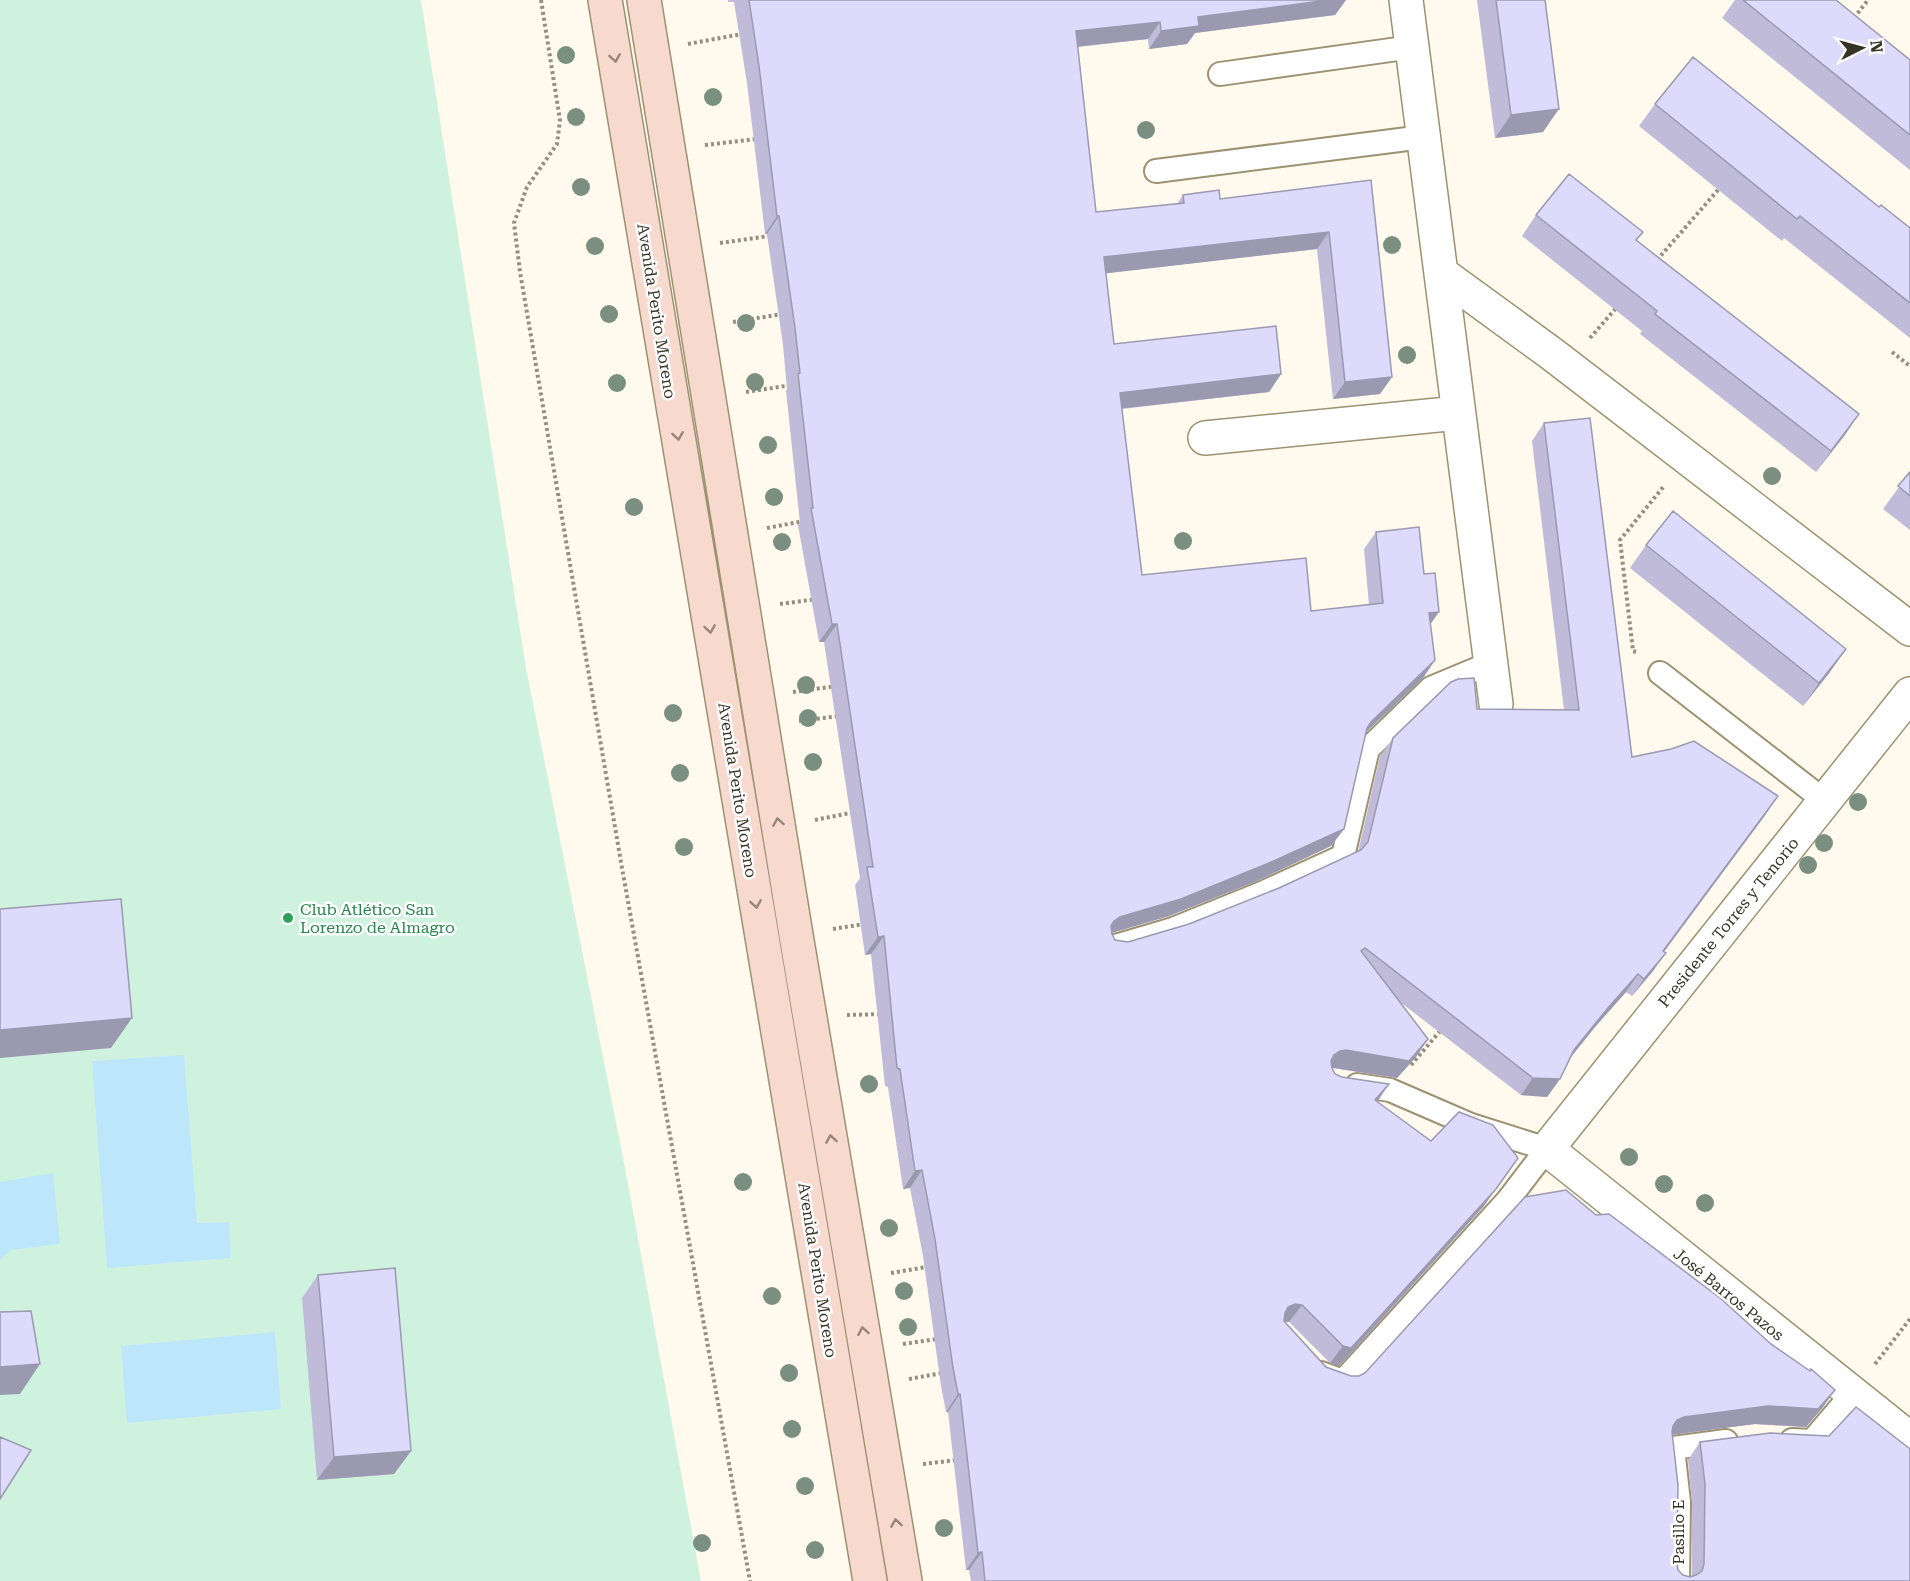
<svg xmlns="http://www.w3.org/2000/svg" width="1910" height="1581" viewBox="0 0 1910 1581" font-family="'Roboto Serif',serif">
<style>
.green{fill:#cff2df}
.water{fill:#bee6fb}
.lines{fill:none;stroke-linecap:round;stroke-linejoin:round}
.lane-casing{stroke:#9c9272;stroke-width:26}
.street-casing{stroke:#9c9272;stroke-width:36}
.secondary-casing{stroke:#9c9272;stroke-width:36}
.path{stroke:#938f81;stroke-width:4;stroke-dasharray:3 3;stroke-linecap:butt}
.lane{stroke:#fff;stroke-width:22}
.street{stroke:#fff;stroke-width:33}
.secondary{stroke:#f8d9ce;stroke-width:33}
.tree{fill:#7a8f7f}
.wall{fill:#bfbbd9}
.shaded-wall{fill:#9b99b0}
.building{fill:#dedafc;stroke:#9b99b0;stroke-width:1.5}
.oneway{stroke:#978679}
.leisure-dot{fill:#2e9e5b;stroke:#fff;stroke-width:2}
.labels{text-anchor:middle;stroke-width:5;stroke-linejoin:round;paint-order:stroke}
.street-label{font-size:16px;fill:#363224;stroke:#fff}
.leisure-label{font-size:16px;fill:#27864d;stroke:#fff;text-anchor:start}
</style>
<rect width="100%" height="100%" fill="#fffaed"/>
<!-- green -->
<path class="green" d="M0,0H421L526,668L625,1168L701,1581H0Z"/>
<!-- water -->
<path class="water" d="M184,1055L197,1223L229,1222L231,1258L107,1268L92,1061Z
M53,1173L60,1244L11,1250L0,1260V1182Z
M275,1332L281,1409L127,1423L121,1346Z"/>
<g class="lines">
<!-- lane casing -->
<g class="lane-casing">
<path id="lane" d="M1220,74L1412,47
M1156,171L1423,137
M1660,673L1825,801
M1112,947L1173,929L1262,893L1343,856L1368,749L1431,688L1491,663
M1321,1373L1343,1381L1508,1200L1547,1149L1471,1125L1390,1090L1357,1085
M1792,1440L1812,1441L1853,1393
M1678,1581L1679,1502L1673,1448L1726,1441"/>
</g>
<!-- street casing -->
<g class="street-casing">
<path id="street" d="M1406,0L1496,704
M1441,273L1552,354L1910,629
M1205,438L1458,413
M1910,694L1547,1149L1910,1439"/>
</g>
<!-- secondary casing -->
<g class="secondary-casing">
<path id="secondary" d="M605,0L870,1581
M644,0L796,935L905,1581"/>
</g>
<!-- path -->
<path class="path" d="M541,0L560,120L557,144L527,187L514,223L520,272L622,868L750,1581
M1854,18L1868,0
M688,44L742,34
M705,145L757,139
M720,243L769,236
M1657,260L1718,190
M733,322L782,314
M1590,338L1617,307
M1892,352L1910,366
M746,392L792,385
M767,528L804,521
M780,604L817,599
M1636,652L1633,651L1620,540L1664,486
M793,692L837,686
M799,721L839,716
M815,820L855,812
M833,929L864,924
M847,1015L882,1014
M1411,1065L1441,1030
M891,1273L927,1267
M903,1344L937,1339
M1875,1364L1910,1319
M909,1379L942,1373
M923,1464L957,1460"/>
<!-- lane -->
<use href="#lane" class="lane"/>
<!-- street -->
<use href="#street" class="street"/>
<!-- secondary -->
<use href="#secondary" class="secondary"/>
</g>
<!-- trees -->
<g class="tree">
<circle cx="566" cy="55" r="9"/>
<circle cx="713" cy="97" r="9"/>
<circle cx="576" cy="117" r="9"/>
<circle cx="1146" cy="130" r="9"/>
<circle cx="581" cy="187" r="9"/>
<circle cx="1392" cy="245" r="9"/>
<circle cx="595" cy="246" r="9"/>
<circle cx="609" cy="314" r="9"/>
<circle cx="746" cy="323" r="9"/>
<circle cx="1407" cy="355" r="9"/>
<circle cx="755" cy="382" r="9"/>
<circle cx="617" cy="383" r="9"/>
<circle cx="768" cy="445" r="9"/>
<circle cx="1772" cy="476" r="9"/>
<circle cx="774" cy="497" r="9"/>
<circle cx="634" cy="507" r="9"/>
<circle cx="1183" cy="541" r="9"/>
<circle cx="782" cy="542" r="9"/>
<circle cx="806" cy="685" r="9"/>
<circle cx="673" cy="713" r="9"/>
<circle cx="808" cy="718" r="9"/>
<circle cx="813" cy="762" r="9"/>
<circle cx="680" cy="773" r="9"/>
<circle cx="1858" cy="802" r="9"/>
<circle cx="1824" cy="843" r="9"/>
<circle cx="684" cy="847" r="9"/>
<circle cx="1808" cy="865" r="9"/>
<circle cx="869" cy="1084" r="9"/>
<circle cx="1629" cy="1157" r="9"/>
<circle cx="743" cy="1182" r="9"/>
<circle cx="1664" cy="1184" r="9"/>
<circle cx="1705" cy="1203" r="9"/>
<circle cx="889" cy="1228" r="9"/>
<circle cx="904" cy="1291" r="9"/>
<circle cx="772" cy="1296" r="9"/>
<circle cx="908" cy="1327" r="9"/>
<circle cx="789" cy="1373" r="9"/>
<circle cx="792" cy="1429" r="9"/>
<circle cx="805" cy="1486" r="9"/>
<circle cx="944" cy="1528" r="9"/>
<circle cx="702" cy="1543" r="9"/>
<circle cx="815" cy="1550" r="9"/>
</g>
<!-- wall -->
<path class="wall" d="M728,0H1346L1335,15L1195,33L1187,44L1149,49L1148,39L1078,47L1096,212L1177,204L1183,195L1220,199L1371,180L1392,377L1380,394L1333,399L1317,249L1106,273L1114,344L1281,374L1269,392L1122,409L1142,575L1311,611L1369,605L1364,549L1376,532L1430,624L1435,660L1423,678L1366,732L1344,829L1331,846L1257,881L1169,916L1112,933L1115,940L1128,942L1189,924L1279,888L1358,852L1380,756L1393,738L1477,709L1564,710L1532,441L1544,423L1632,757L1766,814L1664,952L1653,971L1632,996L1626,992L1595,1027L1571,1057L1560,1079L1547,1097L1521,1095L1400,1002L1428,1039L1416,1057L1397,1078L1332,1068L1335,1074L1377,1101L1484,1206L1339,1366L1330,1363L1289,1322H1285L1326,1367L1351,1376H1359L1596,1215L1835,1390L1823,1407L1806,1427L1755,1424L1672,1434L1677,1563L1678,1570L1683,1575L1690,1577L1692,1576V1502L1688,1460L1700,1442L1910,1581H971L969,1570H966L948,1412H946L941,1386L923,1256L910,1188L903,1189L888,1087L885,1086L871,954L865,955L855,885L860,878L824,642H819L798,525L800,523L786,391L787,389L783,345L767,234H765L747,83L734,2H728Z
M1477,0H1545L1543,132L1495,138Z
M1735,0H1836L1910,60V170L1722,18Z
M1655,104L1879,207L1910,228V338L1784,238L1782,241L1639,126Z
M1536,215L1637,241L1859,414L1816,472L1640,334L1642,331L1522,236Z
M1910,472V530L1883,509Z
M1646,545L1830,672L1803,706L1630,568Z
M318,1275L411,1451L394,1474L317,1480L302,1298Z"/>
<!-- shaded-wall -->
<path class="shaded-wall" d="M1329,0H1346L1335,15L1195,33L1187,44L1149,49L1161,31L1198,17Z
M1160,22L1148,39L1064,48L1076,31Z
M1559,109L1543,132L1495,138L1511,115Z
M777,216H779L767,234H765Z
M1329,232L1317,249L1092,275L1104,257Z
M1281,374L1269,392L1108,410L1120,393Z
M1392,377L1380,394L1333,399L1345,382Z
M1859,414L1845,435L1816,472L1831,451Z
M1439,612L1427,629L1429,613Z
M832,624H837L824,642H819Z
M1846,649L1830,672L1803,706L1819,683Z
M1435,660L1423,678L1359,739L1371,722Z
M1778,796L1766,814L1651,969L1663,951Z
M1344,829L1331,846L1257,881L1169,916L1108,934L1114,921L1120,917Z
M884,936L871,954L865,955L878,937Z
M1666,953L1653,971L1632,996L1644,979Z
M1638,974L1626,992L1595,1027L1562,1068L1574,1050L1607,1009Z
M132,1018L111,1048L0,1058V1030Z
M1428,1039L1416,1057L1397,1078L1334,1068H1328L1334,1055L1340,1051Z
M1533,1078L1560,1079L1547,1097L1521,1095Z
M1389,1084L1377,1102L1375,1100Z
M1518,1158L1484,1206L1339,1366L1330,1363L1343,1346Z
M922,1170L910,1188L903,1189L915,1171Z
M1295,1304L1302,1305L1289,1322H1282L1276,1325L1288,1307Z
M40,1364L20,1394L0,1395V1367Z
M1835,1390L1823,1407L1806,1427L1755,1424L1671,1435L1664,1438L1677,1420L1684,1417Z
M958,1394H960L948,1412H946Z
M411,1451L394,1474L317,1480L334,1457Z
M982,1552L969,1570H966L978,1553Z"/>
<!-- building -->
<path class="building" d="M749,0H1329L1198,17L1199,26L1161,31L1160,22L1076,31L1096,212L1184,203L1183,195L1219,190L1220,199L1371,180L1392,377L1345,382L1329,232L1104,257L1114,344L1276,326L1281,374L1120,393L1142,575L1306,558L1311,611L1383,603L1376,532L1419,527L1424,574L1435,573L1439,612L1429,613L1435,660L1371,722L1367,728L1344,829L1269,863L1181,899L1120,917L1114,921L1111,926L1112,934L1115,940L1128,942L1189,924L1279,888L1361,850L1368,842L1393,738L1451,682L1458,679L1474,678L1477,709L1579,710L1544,423L1590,418L1632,757L1671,749L1694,741L1778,796L1663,951L1666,953L1644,979L1638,974L1607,1009L1574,1050L1560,1079L1533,1078L1365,948L1361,951L1428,1039L1409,1061L1346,1050L1340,1051L1334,1055L1331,1061L1332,1068L1335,1074L1342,1077L1389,1084L1375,1100L1431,1141L1459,1112L1493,1125L1518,1158L1496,1189L1351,1348L1343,1346L1302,1305L1295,1304L1288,1307L1285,1313L1284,1321L1326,1367L1351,1376H1359L1365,1373L1525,1197L1566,1190L1596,1215L1609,1214L1720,1298L1771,1344L1810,1371L1811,1369L1835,1390L1818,1409L1768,1406L1684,1417L1677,1420L1673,1426L1672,1432L1678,1485L1677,1563L1678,1570L1683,1575L1690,1577L1696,1575L1702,1571L1704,1564L1705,1484L1700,1442L1770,1433L1829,1436L1856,1407L1910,1449V1581H985L982,1552L978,1553L960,1394H958L953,1368L935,1239L922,1170L915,1171L900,1069L897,1068L884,936L878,937L867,867H873L837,624H832L811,508H813L798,374L800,373L795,328L779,216H777L759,66Z
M1496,0H1545L1559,109L1511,115Z
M1743,0H1836L1910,60V135Z
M1693,57L1879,207L1881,205L1910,228V303L1800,216L1797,219L1655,104Z
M1569,174L1643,232L1636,240L1859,414L1831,451L1655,314L1657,311L1536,215Z
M1910,472V496L1898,486Z
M1673,511L1846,649L1819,683L1646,545Z
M121,899L132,1018L0,1030V909Z
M395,1268L411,1451L334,1457L318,1275Z
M31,1311L40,1364L0,1367V1312Z
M0,1437L31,1450L0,1499Z"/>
<!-- one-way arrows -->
<defs><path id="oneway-chevron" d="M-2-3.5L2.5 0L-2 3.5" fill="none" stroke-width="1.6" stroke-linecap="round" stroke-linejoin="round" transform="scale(1.5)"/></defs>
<g class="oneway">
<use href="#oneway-chevron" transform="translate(615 58) rotate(81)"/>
<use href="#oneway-chevron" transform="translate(678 436) rotate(81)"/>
<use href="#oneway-chevron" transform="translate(710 629) rotate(81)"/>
<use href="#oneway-chevron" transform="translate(778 822) rotate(-99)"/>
<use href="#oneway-chevron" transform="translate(756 904) rotate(81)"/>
<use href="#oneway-chevron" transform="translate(831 1139) rotate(-99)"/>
<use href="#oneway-chevron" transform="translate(863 1331) rotate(-100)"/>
<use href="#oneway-chevron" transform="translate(896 1523) rotate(-99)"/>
</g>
<!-- markers -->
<circle class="leisure-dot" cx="288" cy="918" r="6"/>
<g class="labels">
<!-- street labels -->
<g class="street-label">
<text transform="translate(657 311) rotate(81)" y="6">Avenida Perito Moreno</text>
<text transform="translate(738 790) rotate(81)" y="6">Avenida Perito Moreno</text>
<text transform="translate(1728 922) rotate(-51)" y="6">Presidente Torres y Tenorio</text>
<text transform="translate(818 1270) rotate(81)" y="6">Avenida Perito Moreno</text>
<text transform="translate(1729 1294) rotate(39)" y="6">José Barros Pazos</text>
<text transform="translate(1678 1532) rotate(-90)" y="6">Pasillo E</text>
</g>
<!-- leisure labels -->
<g class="leisure-label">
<text x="300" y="915">Club Atlético San<tspan x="300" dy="18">Lorenzo de Almagro</tspan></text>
</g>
</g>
<!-- north arrow -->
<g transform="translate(1862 48) rotate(84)" stroke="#ffffff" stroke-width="4.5" paint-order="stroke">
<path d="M0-4.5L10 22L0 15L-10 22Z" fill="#363224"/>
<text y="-9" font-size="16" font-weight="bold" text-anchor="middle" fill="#363224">N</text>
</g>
</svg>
